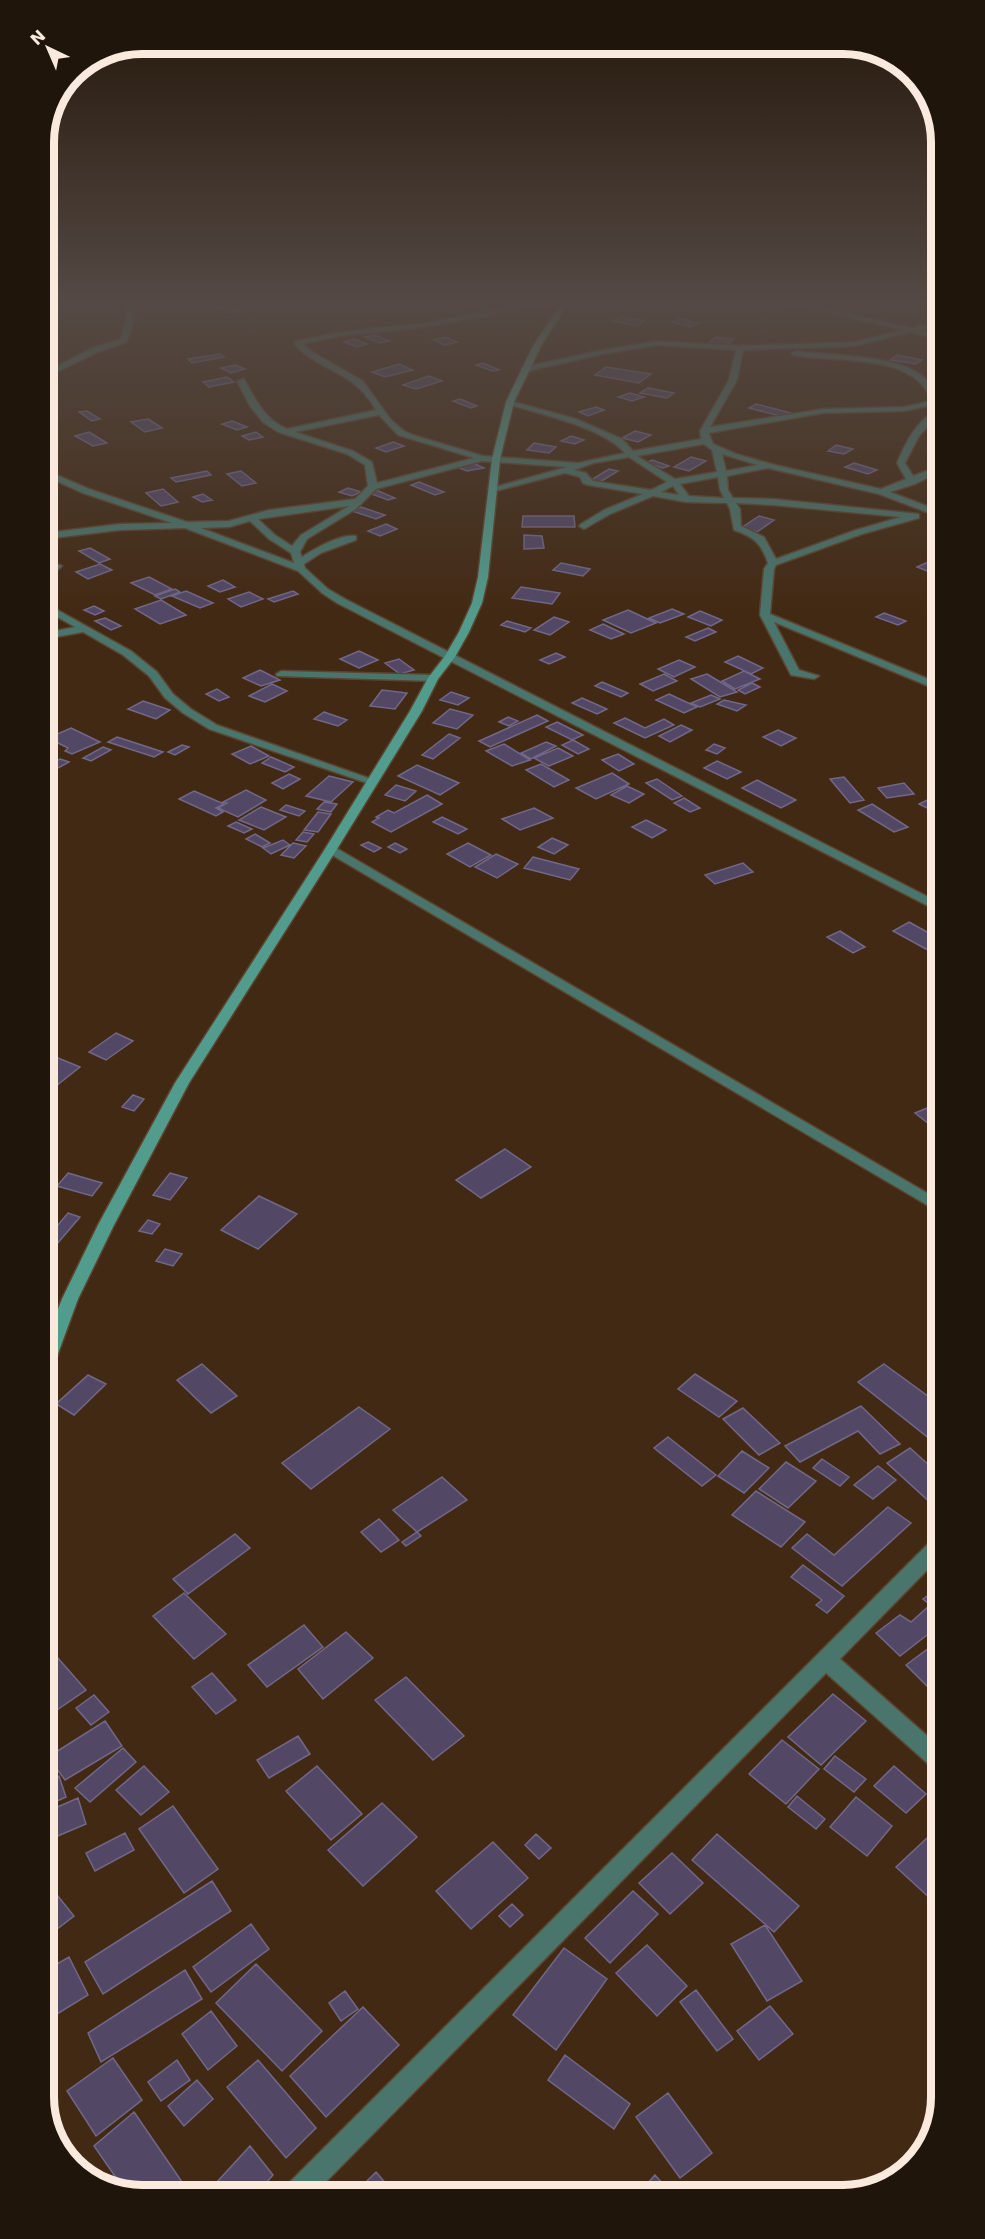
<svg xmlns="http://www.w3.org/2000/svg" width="985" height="2239" viewBox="0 0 985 2239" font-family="'DejaVu Sans',sans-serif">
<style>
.building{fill:#524866;stroke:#716787;stroke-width:1.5}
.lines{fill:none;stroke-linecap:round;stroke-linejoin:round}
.street-casing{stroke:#5c442f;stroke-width:3}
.secondary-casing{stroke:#5c442f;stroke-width:3}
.street{fill:#49756c;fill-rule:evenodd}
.secondary{fill:#529c8d;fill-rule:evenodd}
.rim{fill:none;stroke:#fae9dd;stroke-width:8}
</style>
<rect width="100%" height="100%" fill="#422913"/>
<!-- building -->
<path class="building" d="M228,305L239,310L228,313L216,308Z
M621,317L645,321L637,326L613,321Z
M680,319L699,323L691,327L672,322Z
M375,335L389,341L379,343L365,337Z
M445,337L457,342L445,345L433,340Z
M716,337L734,339L726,346L708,343Z
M354,339L367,344L357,347L344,342Z
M220,354L224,357L192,363L188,359Z
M897,355L922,360L916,364L890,360Z
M483,363L499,370L492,371L476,365Z
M399,364L413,370L385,377L372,372Z
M235,365L245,369L231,373L221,368Z
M606,367L651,374L639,383L595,375Z
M429,376L442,381L416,389L403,385Z
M227,377L234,382L209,387L203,382Z
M648,388L674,393L667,398L640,393Z
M630,393L644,397L632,401L618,397Z
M460,399L477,406L471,408L453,401Z
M756,404L791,413L784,417L749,408Z
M596,407L604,410L588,416L579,412Z
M87,411L100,419L92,421L79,412Z
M148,419L162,428L145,432L131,422Z
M232,421L247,427L237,430L222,424Z
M635,431L651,435L638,442L622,438Z
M89,432L107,443L93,446L75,436Z
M256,432L263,437L249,440L242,436Z
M571,436L584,440L575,444L561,441Z
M393,442L404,446L386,452L376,448Z
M534,443L556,447L549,453L527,450Z
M836,445L853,449L844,454L828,451Z
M691,457L706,461L689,471L674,467Z
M652,460L669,466L663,468L645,463Z
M473,463L484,468L467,471L459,468Z
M854,463L877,470L868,474L845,467Z
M609,469L618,471L600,482L591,480Z
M207,471L211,475L176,482L171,478Z
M241,471L256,483L242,486L227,474Z
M419,482L444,492L435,495L411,485Z
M348,488L361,492L352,496L339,492Z
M163,489L178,502L161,506L146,493Z
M376,490L395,498L388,500L369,493Z
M203,494L212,500L202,502L193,497Z
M361,507L385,515L376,519L352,511Z
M523,516H574L575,527H522Z
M759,516L774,520L757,532L741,528Z
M386,524L397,529L380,536L368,531Z
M524,535L542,536L544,548L524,549Z
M90,548L110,559L99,563L79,551Z
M937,558V566L927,571L917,567Z
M561,563L590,569L583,576L553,570Z
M100,564L112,570L88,579L76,572Z
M149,577L172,589L155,595L131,583Z
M223,580L235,587L220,592L208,586Z
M521,587L560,593L552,604L512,598Z
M175,589L180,592L161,599L155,596Z
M186,591L213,603L200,608L172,596Z
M293,591L298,594L274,602L268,599Z
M249,592L263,599L241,607L228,599Z
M161,600L186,615L160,624L135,609Z
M94,606L104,611L95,615L84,610Z
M672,609L684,614L660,623L649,618Z
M628,610L656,623L631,633L603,620Z
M700,611L722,620L711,626L688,617Z
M884,613L906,621L898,625L876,617Z
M554,617L569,622L550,635L534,630Z
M105,618L121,626L111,630L95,621Z
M507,621L531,628L525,632L501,625Z
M603,624L624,634L611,639L590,630Z
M708,628L716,632L695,641L686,637Z
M359,651L378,660L359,668L340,659Z
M556,653L565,657L549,664L540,660Z
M738,656L763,668L751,674L725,662Z
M399,659L414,670L400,674L385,663Z
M679,660L695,667L674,677L658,669Z
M260,670L280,680L261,686L243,678Z
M744,671L760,679L735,689L722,681Z
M664,674L677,681L653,691L640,684Z
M707,674L737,692L720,697L691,679Z
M602,682L628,693L621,697L595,686Z
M752,683L760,687L745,694L738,690Z
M272,684L287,691L265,702L249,696Z
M217,689L229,697L219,701L206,694Z
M382,690L407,693L395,709L370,706Z
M451,692L469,698L458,705L440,700Z
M669,694L697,707L684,713L656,700Z
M711,695L720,699L700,707L691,703Z
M582,698L607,709L597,714L572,703Z
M724,700L746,705L737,711L717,704Z
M143,701L170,710L156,719L128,709Z
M450,709L473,715L457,729L433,723Z
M324,712L347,720L338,726L314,719Z
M537,715L548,721L490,747L479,741Z
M508,717L518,721L509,726L499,722Z
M625,718L645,728L664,719L674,725L645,738L614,723Z
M557,722L583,735L572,740L546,727Z
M681,725L692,730L670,742L659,736Z
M71,728L100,742L72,754L65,751L68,748L48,738Z
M778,730L796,738L781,746L763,737Z
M449,734L460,738L433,759L422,755Z
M117,737L163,752L154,757L108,742Z
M573,740L589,749L578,754L562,745Z
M546,742L556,746L531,759L521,753Z
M504,744L530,760L512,766L486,751Z
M714,744L725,748L717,754L706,750Z
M182,745L189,747L175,755L168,752Z
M251,746L269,756L250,764L232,754Z
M103,747L111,750L91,761L83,758Z
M558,748L573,756L549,766L534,758Z
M618,754L634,764L619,771L602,760Z
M271,757L294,767L285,772L262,763Z
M60,759L69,762L49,773L45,771V767Z
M717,761L741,772L727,779L704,768Z
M541,764L569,780L554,787L526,770Z
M417,765L459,783L440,795L398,776Z
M612,773L629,784L596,799L576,788Z
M289,774L300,779L283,789L272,783Z
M329,776L353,782L331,802L306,796Z
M844,777L864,800L850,803L830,779Z
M657,779L682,796L672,800L646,783Z
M757,780L796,800L781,808L742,788Z
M904,783L914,794L887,798L878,788Z
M396,785L416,791L405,801L385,795Z
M627,786L644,794L629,803L611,795Z
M246,790L266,800L238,817L218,808L227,803L223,802Z
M194,791L224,804L216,808L223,812L216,816L179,799Z
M427,795L442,804L391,832L372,822L379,818L376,817L388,810L394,813Z
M938,795V805L929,809L919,804Z
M684,798L700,808L690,812L674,803Z
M324,802L331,803L337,804L331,812L317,809Z
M872,804L908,827L894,832L858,810Z
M286,805L305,811L299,816L280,810Z
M261,807L286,817L264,830L239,820Z
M534,808L553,818L520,830L502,819Z
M318,812L331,814L318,832L304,830Z
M442,817L467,829L458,834L433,822Z
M646,820L666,830L652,838L632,827Z
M236,822L252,829L244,833L228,826Z
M303,832L314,834L307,842L296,840Z
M255,834L270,843L262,847L246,839Z
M552,838L568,845L554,854L538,847Z
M283,840L290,845L271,854L263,848Z
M368,842L381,848L374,852L361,845Z
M293,843L306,846L294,858L281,855Z
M395,843L407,849L400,853L388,847Z
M468,843L491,855L470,867L447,854Z
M496,854L518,864L497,878L475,867Z
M533,857L579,869L570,880L524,868Z
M743,863L753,872L715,884L705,875Z
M909,922L938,938V941L926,949L893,931Z
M840,931L865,947L853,953L827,937Z
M116,1033L133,1041L106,1060L89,1052Z
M58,1058L80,1067L46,1094V1067Z
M133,1095L144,1099L134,1111L122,1107Z
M937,1104L939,1106V1132L915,1113Z
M505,1149L531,1167L481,1198L456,1180Z
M68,1173L102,1183L92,1196L57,1186Z
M170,1173L187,1178L170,1200L153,1195Z
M259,1196L297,1214L258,1249L221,1230Z
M68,1213L80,1217L57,1244L47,1241V1238Z
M148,1220L160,1224L152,1234L139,1231Z
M165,1249L182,1254L173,1266L156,1261Z
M202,1364L237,1396L211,1413L177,1380Z
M884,1364L940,1405V1434L930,1439L858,1382Z
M695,1374L737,1401L719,1417L678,1389Z
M88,1375L106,1384L74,1415L56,1404Z
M861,1406L900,1444L880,1454L858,1431L800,1462L785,1446Z
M359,1407L390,1429L311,1489L282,1463Z
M743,1408L780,1443L759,1455L723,1419Z
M668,1437L716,1475L702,1486L654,1448Z
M910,1448L940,1475V1501L933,1505L887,1463Z
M742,1451L769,1468L744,1493L718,1476Z
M822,1459L849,1477L840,1486L813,1468Z
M786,1462L816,1481L788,1508L759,1489Z
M878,1466L896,1480L873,1499L854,1485Z
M442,1477L467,1500L417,1532L393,1510Z
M756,1491L805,1522L781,1547L732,1515Z
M888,1507L911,1523L842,1586L792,1548L807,1534L834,1555Z
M379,1519L399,1540L381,1552L361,1532Z
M417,1532L421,1536L406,1546L402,1542Z
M235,1534L250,1548L188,1594L173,1579Z
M803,1565L844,1596L827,1613L816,1605L822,1600L791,1577Z
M940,1587V1625L900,1656L876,1633L900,1615L911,1622L930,1605L923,1599Z
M184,1593L226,1634L194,1659L153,1616Z
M304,1625L323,1647L267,1687L248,1665Z
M346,1632L373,1658L323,1699L298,1669Z
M933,1645L940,1652V1699L906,1665Z
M57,1657L86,1690L51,1714L48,1710V1664Z
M212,1673L236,1700L216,1714L192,1687Z
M406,1677L464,1736L433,1760L375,1700Z
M833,1694L866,1721L821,1765L788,1737Z
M94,1695L109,1712L91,1725L76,1708Z
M105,1721L122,1746L65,1780L48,1757Z
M298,1736L310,1754L269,1778L257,1760Z
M782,1740L819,1769L786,1804L749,1774Z
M123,1748L136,1762L90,1802L75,1788Z
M835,1756L866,1779L854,1792L824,1769Z
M144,1766L169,1792L141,1815L116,1790Z
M317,1766L362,1814L331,1840L286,1791Z
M894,1766L926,1794L906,1813L874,1786Z
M59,1776L66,1797L48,1805V1781Z
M797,1796L825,1819L816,1829L788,1807Z
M856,1797L892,1826L867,1856L830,1827Z
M78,1798L86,1824L48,1840V1811Z
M382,1803L417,1837L363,1886L328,1850Z
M173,1806L218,1869L184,1893L139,1829Z
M941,1825V1893L933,1901L896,1867Z
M125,1833L134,1850L95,1871L86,1853Z
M536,1834L551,1848L539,1859L525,1845Z
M717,1834L799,1906L774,1932L692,1860Z
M493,1842L528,1878L471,1929L436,1891Z
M672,1853L703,1883L670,1914L639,1883Z
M212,1881L231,1911L103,1994L85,1962Z
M49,1885L74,1916L48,1936V1886Z
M633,1891L658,1914L610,1963L585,1938Z
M512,1904L523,1915L510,1927L499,1916Z
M251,1924L269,1949L211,1992L193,1967Z
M765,1925L802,1981L767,2001L731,1944Z
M647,1945L687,1986L657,2016L616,1973Z
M564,1948L607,1979L556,2050L513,2015Z
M69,1957L88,1995L49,2019L48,1969Z
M256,1964L322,2031L282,2071L216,2003Z
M185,1970L202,1999L101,2062L88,2033Z
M696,1990L733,2039L717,2051L680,2002Z
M345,1991L358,2009L341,2021L329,2003Z
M770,2006L793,2034L759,2060L737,2031Z
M363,2007L399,2045L326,2117L290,2076Z
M211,2011L237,2046L208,2070L182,2034Z
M565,2055L630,2104L614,2129L548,2080Z
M113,2058L142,2100L96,2136L67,2091Z
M177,2060L190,2080L161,2101L148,2082Z
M258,2060L316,2128L286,2158L227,2087Z
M197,2080L213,2099L184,2126L168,2106Z
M668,2093L712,2153L680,2178L636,2117Z
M134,2112L191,2195H135L126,2192L94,2146Z
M250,2146L273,2175L256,2194L205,2195Z
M376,2172L394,2193L354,2194Z
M655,2175L670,2192H640Z"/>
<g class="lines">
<!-- street casing -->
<g class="street-casing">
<path id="street" d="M124,302H131L135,316L127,342L98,352L44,378V373L92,348L121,339L127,316Z
M464,302C475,302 486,311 497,310C517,309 535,302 555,302L426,327L340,336L303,344L314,353L363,381L391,420L404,431L413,435L483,456L578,463L625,453C602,427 540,414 507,404V400L576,419L622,439L633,451L701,439L700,431L729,380L736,350L657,345L598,355L524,372H521V368L598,351L657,341L740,346L854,342L903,330L782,302H797L911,328L937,322V326L920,330L937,335V339L911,332L854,346L743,350L737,380L710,427L823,409L904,407L931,401C917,352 832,363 793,355L792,353L796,351C832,357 937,351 937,404L904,411L823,413L709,433L713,444L736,454L775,465L881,489L906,479L897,463C905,444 917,419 937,411V417L919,436L905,463L913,476L937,467V473L915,484L890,492L937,510V516L879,494L768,468L727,476L728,490L733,498L773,499L919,514V518L862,534L776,565L774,569L770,614L938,683V690L774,622L799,670L819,676L814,679L791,675L760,615L764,569L768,563C761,543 754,537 734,530L730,509L727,503L686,502L653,496L610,514L584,529L579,526L581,524L604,510L643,494L588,485L583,483L580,477L565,473L492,492L488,489L567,467L482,461L376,489L356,509L307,539L300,552L302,557C316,548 340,534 356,536V540L321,553L304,564L305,568L328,589L345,599L938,902V911L337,603L322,593L298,571L185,528L120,530L45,539V533L120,524L172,523L83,493L45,476V470L89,489L187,522L229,521L269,510L355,499L368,486L365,465L347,454L278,432L263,422L250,406L237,381L244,379C256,400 264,419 287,429L376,410C352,369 324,374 295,345V341L340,332L426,323L485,312ZM379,415L398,435L474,458L377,483L372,462L353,451L295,432ZM704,444L712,450L717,472L675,479L637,456ZM722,454L758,465L726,471ZM629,457L667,482L651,490L593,481L586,473L574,470L594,463ZM718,477L720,490L724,498L689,496L680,484ZM673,486L679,495L661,492ZM736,503L773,505L901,517L856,530L776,559L764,537L741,526L740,509ZM349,506L301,535L292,546L275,535L258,519ZM250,521L269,539L291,553L294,563L201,528L229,527Z
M45,560L62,566L45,580V572L50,567L45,566Z
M45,603L131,651L157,672L173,694L191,709L217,725L377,781L371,785L367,783L209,729L183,713L165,698L149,676L123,655L83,632L45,639V633L75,627L45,610Z
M281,671L433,675L438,678L433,681L277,676L276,674Z
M331,845L939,1200V1212L327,852L325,849L327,846Z
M940,1537V1557L840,1659L941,1748V1771L934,1769L826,1673L314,2194H283L287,2185L933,1539Z"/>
</g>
<!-- secondary casing -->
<g class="secondary-casing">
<path id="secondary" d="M563,302H570L542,344L514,402L500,459L488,577L482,603L469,632L455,657L438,679L422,711L337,849L189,1083L114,1225L78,1299L56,1359L53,1364L47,1365V1337L62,1299L98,1225L175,1083L325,849L410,711L428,678L445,656L459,632L472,603L478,577L492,459L506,402L534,344Z"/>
</g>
<!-- street -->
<use href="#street" class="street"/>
<!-- secondary -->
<use href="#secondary" class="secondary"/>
</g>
<!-- sky -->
<linearGradient id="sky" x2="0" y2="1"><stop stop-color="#24170a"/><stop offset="0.49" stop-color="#544944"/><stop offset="1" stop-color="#544944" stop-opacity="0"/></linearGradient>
<rect width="985" height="616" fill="url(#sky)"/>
<!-- crop -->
<path d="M0 0H985V2239H0ZM142 54H843A88 88 0 0 1 931 142V2097A88 88 0 0 1 843 2185H142A88 88 0 0 1 54 2097V142A88 88 0 0 1 142 54Z" fill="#20150b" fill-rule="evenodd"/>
<path class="rim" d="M142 54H843A88 88 0 0 1 931 142V2097A88 88 0 0 1 843 2185H142A88 88 0 0 1 54 2097V142A88 88 0 0 1 142 54Z"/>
<!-- north arrow -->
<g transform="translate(48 48) rotate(316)" stroke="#20150b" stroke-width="4.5" paint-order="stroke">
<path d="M0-4.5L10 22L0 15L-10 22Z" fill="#fae9dd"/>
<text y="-9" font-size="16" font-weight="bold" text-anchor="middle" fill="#fae9dd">N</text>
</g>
</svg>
